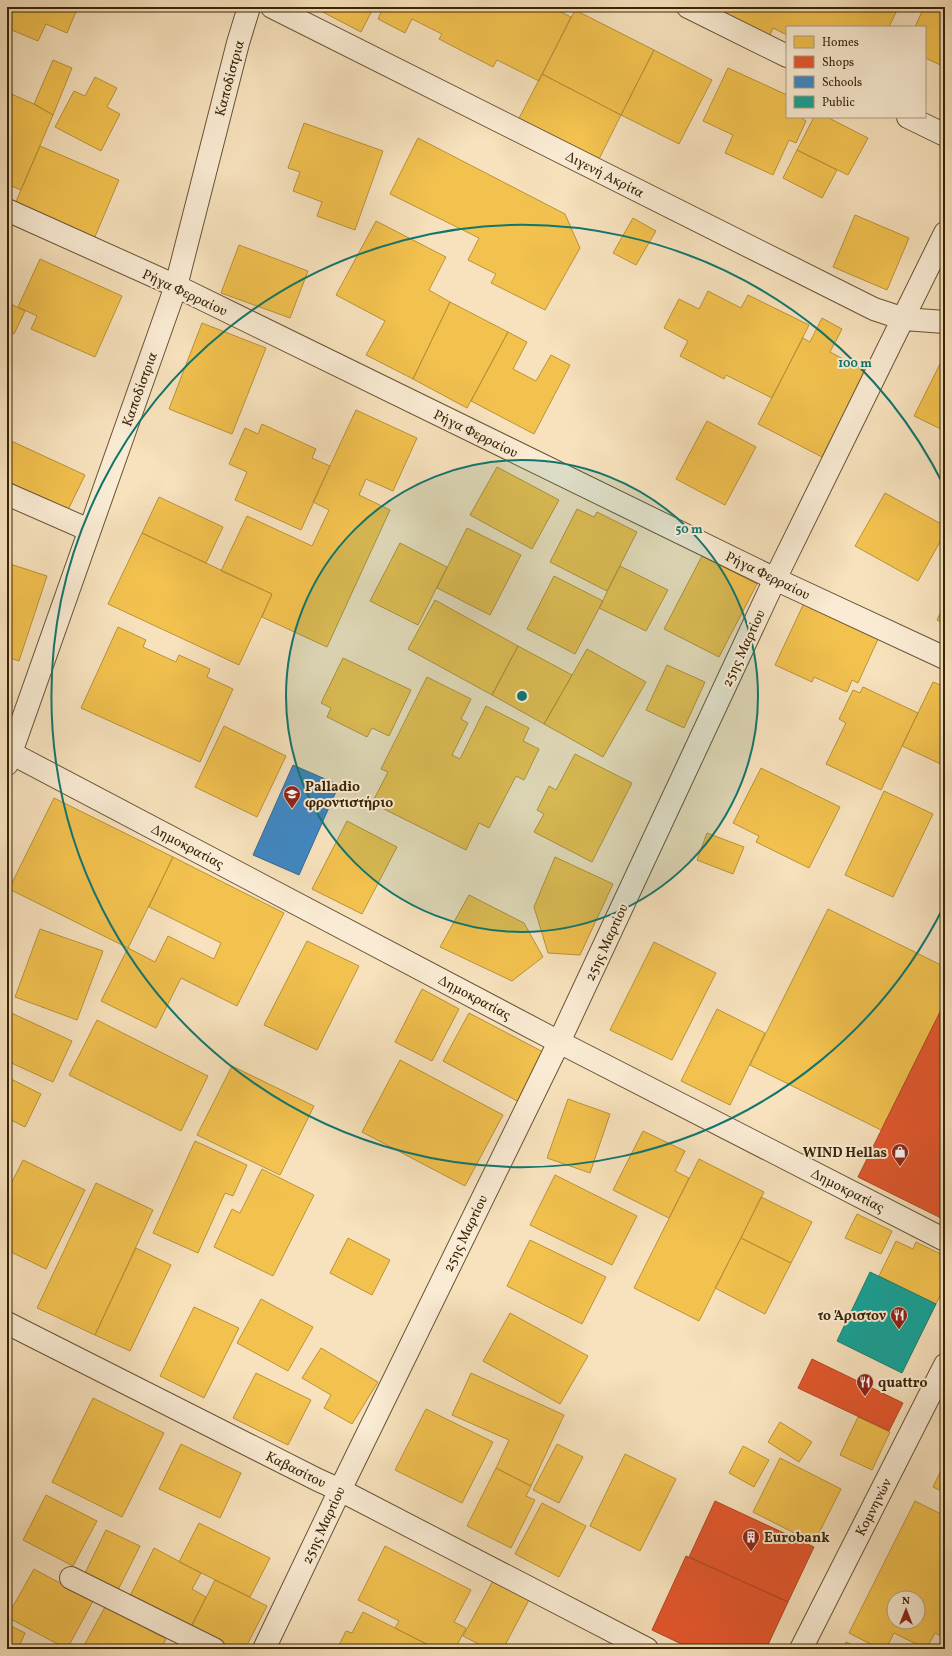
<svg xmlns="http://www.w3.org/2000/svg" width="952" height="1656" viewBox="0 0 952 1656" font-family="Vollkorn,serif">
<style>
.homes{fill:#f2c14e;stroke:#ba9238;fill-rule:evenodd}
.shops{fill:#e4572e;stroke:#b14822}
.schools{fill:#3f88c5;stroke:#3d6a8c}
.public{fill:#17a398;stroke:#217d6c}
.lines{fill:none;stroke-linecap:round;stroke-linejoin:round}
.minor-casing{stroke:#685434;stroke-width:24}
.minor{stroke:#faecd4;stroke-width:22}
.ring{fill:none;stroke:#0f766e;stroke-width:2}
.labels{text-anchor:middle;stroke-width:4;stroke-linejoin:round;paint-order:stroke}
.street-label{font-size:14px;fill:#392406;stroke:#faecd4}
.poi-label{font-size:14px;font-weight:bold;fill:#392406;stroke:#faecd4;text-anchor:start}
.centre{fill:#0f766e;stroke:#faecd4;stroke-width:2}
.ring-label{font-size:12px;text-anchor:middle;font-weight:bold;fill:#0f766e;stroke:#faecd4;stroke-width:4;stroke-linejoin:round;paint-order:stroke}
</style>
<rect width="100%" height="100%" fill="#f7e2bd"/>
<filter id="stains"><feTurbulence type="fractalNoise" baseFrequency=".005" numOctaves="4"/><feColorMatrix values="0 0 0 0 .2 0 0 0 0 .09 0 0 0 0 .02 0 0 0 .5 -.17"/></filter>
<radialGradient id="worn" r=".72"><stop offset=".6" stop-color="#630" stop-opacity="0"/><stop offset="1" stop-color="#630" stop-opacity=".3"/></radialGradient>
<!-- homes -->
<path class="homes" d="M7,7H78L67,33L46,24L38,41L7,28Z
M316,7H374L361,32L315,8Z
M376,7H551L571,17L539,81L497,60L493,67L439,39L442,34L412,19L405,33L378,19L382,10Z
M727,7H896L898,8L889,27H787V35L773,28L768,39L725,19L730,8Z
M924,7H945V67L925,58V27H915Z
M575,10L654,50L621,115L542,74Z
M654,50L712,80L679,144L621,115Z
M53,60L72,68L53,115L34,104Z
M728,68L787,95V117H800L806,121L796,143L789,140L773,175L725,153L733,135L703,121Z
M542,74L621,115L598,161L518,120Z
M95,77L117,88L107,107L120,114L101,151L55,127L74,91L85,96Z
M7,92L34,104L53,115L21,190L7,184Z
M814,117H827L868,138L848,175L797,150Z
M304,123L383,151L355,230L317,216L322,202L293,191L300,172L288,168Z
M418,138L565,214L580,248L545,310L491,283L496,274L468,260L479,238L390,194Z
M40,146L119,180L94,239L14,206Z
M797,150L837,170L822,198L783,178Z
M855,215L909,238L887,290L833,267Z
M633,218L656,231L636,265L613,253Z
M376,221L446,257L429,290L450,302L413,379L366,355L385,321L336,295Z
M239,245L308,271L290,318L221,293Z
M40,259L122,296L95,357L31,329L37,316L18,307Z
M708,291L741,308L748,295L809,325L772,398L726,375L724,379L680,356L688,341L664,328L679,299L699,309Z
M7,302L25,311L14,334L7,331Z
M450,302L508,332L467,408L413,379Z
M822,318L842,329L830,352L866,371L822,457L758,424L803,338L810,342Z
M202,323L266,348L232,434L169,409Z
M508,332L527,342L513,369L536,381L551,355L570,365L534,434L471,401Z
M940,364L945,366V431L914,416Z
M356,410L417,438L393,491L366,479L359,495L390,510L327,647L262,617L272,594L221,571L247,516L312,546L329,510L313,502Z
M707,421L756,447L725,505L676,479Z
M262,424L316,449L312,458L330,466L301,530L235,500L247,472L229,464L245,428L258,434Z
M7,439L85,475L67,512L7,485Z
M497,467L559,500L532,549L470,515Z
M885,493L945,526V533L918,581L855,546Z
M159,497L223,527L206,563L142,533Z
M577,509L594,517L597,512L637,532L607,591L550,562Z
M467,528L521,555L490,615L437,588Z
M142,533L272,594L239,665L108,604Z
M400,543L447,567L418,625L370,601Z
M702,556L757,584L719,657L664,629Z
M7,563L47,576L19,661L7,657Z
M620,566L668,590L646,631L599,608Z
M554,576L603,601L575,654L527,629Z
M435,600L518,646L492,695L408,649Z
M804,603L879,637L858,683L852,680L847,692L814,677L812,682L775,665Z
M945,603V624L937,620Z
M118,627L146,640L143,647L176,662L179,655L210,669L207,677L233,689L200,762L81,708Z
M518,646L572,675L544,724L492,695Z
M587,649L646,682L603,757L544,724Z
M343,658L411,690L389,736L372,728L367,737L327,717L331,708L321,703Z
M667,665L705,682L684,728L646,710Z
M427,677L471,699L461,719L468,723L452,755L460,759L486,706L529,728L523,741L539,749L524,780L516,776L489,828L479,823L466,850L372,803L388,772L381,769Z
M933,682L945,687V766L902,746Z
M863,687L918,713L881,790L826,764L846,723L839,719L853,690L860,693Z
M224,726L286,756L257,817L195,787Z
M575,754L632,783L592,862L534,832L544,814L537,810L549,786L556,790Z
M761,768L840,807L809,868L756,842L759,836L733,823Z
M884,791L933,814L893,897L845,875Z
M54,798L173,857L128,948L9,889Z
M347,821L397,847L362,914L312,889Z
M707,833L744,847L733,874L697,860Z
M173,857L284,913L237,1006L181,978L156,1028L101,1001L128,948L155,962L168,936L214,959L221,943L149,907Z
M555,857L613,884L580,955L548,953L534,907Z
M469,895L524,923L543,957L512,981L440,947Z
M828,909L945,967V1002L881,1130L750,1065Z
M40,929L103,951L77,1020L15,997Z
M307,941L359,966L317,1050L264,1025Z
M654,942L716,973L672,1060L610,1030Z
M422,989L459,1009L432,1061L395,1042Z
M717,1009L765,1033L730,1105L681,1081Z
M7,1011L72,1041L53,1082L7,1061Z
M469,1013L547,1054L521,1103L443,1061Z
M97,1020L208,1076L181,1131L69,1075Z
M400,1060L503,1115L465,1186L362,1132Z
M232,1066L314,1106L280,1175L197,1135Z
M7,1077L41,1094L25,1127L7,1118Z
M568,1099L610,1114L590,1173L547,1158Z
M643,1131L685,1151L675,1171L689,1178L669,1218L613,1190Z
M195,1141L247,1165L233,1196L225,1193L198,1253L153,1233Z
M699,1159L764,1192L699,1321L634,1288Z
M23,1160L85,1190L46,1269L7,1250V1192Z
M262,1169L314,1195L273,1276L214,1247L232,1209L240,1213Z
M555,1175L637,1216L612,1265L530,1225Z
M96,1183L153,1210L95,1335L37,1308Z
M761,1197L812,1222L791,1263L741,1238Z
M857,1214L892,1231L881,1254L845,1238Z
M348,1238L390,1260L372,1295L330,1273Z
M741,1238L791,1263L765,1314L715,1288Z
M530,1240L606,1277L582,1324L507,1286Z
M896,1241L913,1249L916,1242L945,1256V1285L936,1304L879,1276Z
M136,1248L171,1265L130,1351L95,1335Z
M261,1299L313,1327L288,1371L237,1343Z
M194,1307L239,1328L204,1398L160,1376Z
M510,1313L588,1356L560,1404L483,1361Z
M321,1348L378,1382L352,1424L324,1408L331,1395L302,1378Z
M256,1373L311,1400L288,1445L233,1418Z
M471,1373L564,1415L531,1486L496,1468L509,1440L452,1415Z
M93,1398L164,1433L122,1517L52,1482Z
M426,1409L493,1442L462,1503L395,1470Z
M858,1417L890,1432L872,1470L840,1455Z
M780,1422L812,1442L799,1462L768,1442Z
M181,1444L241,1473L220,1518L159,1489Z
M557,1444L583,1457L559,1503L533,1490Z
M743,1446L769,1460L754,1487L729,1473Z
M625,1454L676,1479L640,1551L590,1526Z
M780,1458L841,1489L814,1543L753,1512Z
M945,1462V1493L933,1487Z
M496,1468L531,1486L526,1496L535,1500L511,1548L467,1526Z
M46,1495L97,1521L73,1566L23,1540Z
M915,1501L945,1516V1638L935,1633L926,1649L894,1633L886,1649H880L849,1633ZM894,1598H918V1622H894Z
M542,1503L586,1526L559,1577L515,1554Z
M199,1523L270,1558L250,1597L179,1562Z
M106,1530L140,1546L118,1590L85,1573Z
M385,1546L471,1590L454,1622L466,1628L455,1649H436L395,1628L399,1621L358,1600Z
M154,1548L201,1573L192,1589L206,1597L191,1627L130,1596Z
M34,1569L93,1601L67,1649L7,1617Z
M494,1579L530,1598L503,1649H488L463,1636Z
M215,1580L267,1606L245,1649H234L191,1627Z
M105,1607L166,1639L161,1649H82Z
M363,1612L395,1628L436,1649H337L346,1631L352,1633Z
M7,1624L25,1633L18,1649H7Z
M846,1642L861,1649H842Z"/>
<!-- shops -->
<path class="shops" d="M945,1002V1220L858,1177Z
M812,1359L903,1403L889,1431L798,1388Z
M715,1501L814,1547L788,1602L689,1557Z
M686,1556L788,1602L766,1649H692L652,1630Z"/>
<!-- schools -->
<path class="schools" d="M293,765L339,785L299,875L253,855Z"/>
<!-- public -->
<path class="public" d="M870,1272L936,1304L902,1373L837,1341Z"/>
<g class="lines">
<!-- minor casing -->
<g class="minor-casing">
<path id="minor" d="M272,7L874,309L904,319L945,322
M688,7L787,56
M908,117L945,135
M7,210L176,286L775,579L945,658
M7,494L89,530
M7,751L559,1042L945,1240
M7,764L176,286L238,43L249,7
M7,1323L318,1480L340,1490L647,1649
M71,1578L214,1649
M264,1649L340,1490L559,1042L775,579L945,233
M801,1649L945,1365"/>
</g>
<!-- minor -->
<use href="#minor" class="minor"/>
</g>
<!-- distance rings -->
<circle cx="522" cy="696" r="236" fill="#0f766e" fill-opacity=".12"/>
<g class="ring">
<circle cx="522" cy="696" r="236"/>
<path d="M944 906A471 471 0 1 1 944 486"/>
</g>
<!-- icons -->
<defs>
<g id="school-pin" transform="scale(0.9)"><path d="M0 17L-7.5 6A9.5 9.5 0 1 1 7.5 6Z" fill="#8f2418" stroke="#faecd4"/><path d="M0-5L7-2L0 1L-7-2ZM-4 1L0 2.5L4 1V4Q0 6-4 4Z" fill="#fff"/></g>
<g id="shop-pin" transform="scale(0.9)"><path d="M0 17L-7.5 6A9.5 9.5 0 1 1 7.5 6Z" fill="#8f2418" stroke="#faecd4"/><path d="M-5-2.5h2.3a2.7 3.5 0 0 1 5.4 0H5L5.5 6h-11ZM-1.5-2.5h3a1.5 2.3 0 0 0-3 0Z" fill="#fff"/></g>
<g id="restaurant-pin" transform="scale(0.9)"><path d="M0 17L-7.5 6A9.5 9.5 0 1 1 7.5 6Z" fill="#8f2418" stroke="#faecd4"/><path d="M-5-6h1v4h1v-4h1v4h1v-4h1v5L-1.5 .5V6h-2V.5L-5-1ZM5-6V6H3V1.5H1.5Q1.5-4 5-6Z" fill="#fff"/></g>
<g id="building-pin" transform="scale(0.9)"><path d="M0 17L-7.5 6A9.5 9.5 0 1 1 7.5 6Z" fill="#8f2418" stroke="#faecd4"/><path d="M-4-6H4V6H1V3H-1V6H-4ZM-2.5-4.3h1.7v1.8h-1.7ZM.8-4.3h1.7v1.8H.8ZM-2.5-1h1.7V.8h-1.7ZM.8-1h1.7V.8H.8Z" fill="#fff"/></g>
</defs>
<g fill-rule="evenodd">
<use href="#school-pin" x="292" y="794"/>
<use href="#shop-pin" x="900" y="1152"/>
<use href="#restaurant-pin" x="899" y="1315"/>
<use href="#restaurant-pin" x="865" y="1382"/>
<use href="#building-pin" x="751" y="1537"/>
</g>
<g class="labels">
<!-- street labels -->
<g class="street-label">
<text transform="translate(229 78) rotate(-75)" y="5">Καποδίστρια</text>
<text transform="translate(605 174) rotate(27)" y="5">Διγενή Ακρίτα</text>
<text transform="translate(185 292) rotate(25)" y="5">Ρήγα Φερραίου</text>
<text transform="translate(139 389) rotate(-70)" y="5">Καποδίστρια</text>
<text transform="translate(476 433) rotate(26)" y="5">Ρήγα Φερραίου</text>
<text transform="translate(768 575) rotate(26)" y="5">Ρήγα Φερραίου</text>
<text transform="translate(743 648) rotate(-65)" y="5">25ης Μαρτίου</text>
<text transform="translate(188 846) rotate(28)" y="5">Δημοκρατίας</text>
<text transform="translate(606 942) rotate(-65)" y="5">25ης Μαρτίου</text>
<text transform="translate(475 997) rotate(28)" y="5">Δημοκρατίας</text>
<text transform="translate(848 1190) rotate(27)" y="5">Δημοκρατίας</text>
<text transform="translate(465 1233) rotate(-64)" y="5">25ης Μαρτίου</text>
<text transform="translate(296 1469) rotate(26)" y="5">Καβασίτου</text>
<text transform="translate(873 1507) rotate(-63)" y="5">Κομνηνών</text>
<text transform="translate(323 1525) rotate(-65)" y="5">25ης Μαρτίου</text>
</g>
<!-- poi labels -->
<g class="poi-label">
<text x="305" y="791">Palladio<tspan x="305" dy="16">φροντιστήριο</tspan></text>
<text x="887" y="1157" text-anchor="end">WIND Hellas</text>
<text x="886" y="1320" text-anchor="end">το Άριστον</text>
<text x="878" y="1387">quattro</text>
<text x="764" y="1542">Eurobank</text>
</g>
</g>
<circle cx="522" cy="696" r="6" class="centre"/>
<g class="ring-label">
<text x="855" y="367">100 m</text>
<text x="689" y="533">50 m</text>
</g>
<!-- margin -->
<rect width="952" height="1656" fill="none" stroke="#f7e2bd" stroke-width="24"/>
<rect x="8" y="8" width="936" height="1640" fill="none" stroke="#392406" stroke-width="2"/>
<rect x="12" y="12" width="928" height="1632" fill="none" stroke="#392406"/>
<!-- legend -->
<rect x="786" y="26" width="140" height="92" fill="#faecd4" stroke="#ad9c82"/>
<rect x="794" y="36" width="20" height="12" fill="#f2c14e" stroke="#ad9c82"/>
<text x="822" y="46" font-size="12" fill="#392406">Homes</text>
<rect x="794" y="56" width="20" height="12" fill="#e4572e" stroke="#ad9c82"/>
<text x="822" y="66" font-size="12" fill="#392406">Shops</text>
<rect x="794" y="76" width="20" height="12" fill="#3f88c5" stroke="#ad9c82"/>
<text x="822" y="86" font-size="12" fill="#392406">Schools</text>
<rect x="794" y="96" width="20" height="12" fill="#17a398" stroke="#ad9c82"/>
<text x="822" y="106" font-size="12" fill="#392406">Public</text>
<!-- north arrow -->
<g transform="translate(906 1610)"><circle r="19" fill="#faecd4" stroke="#ad9c82"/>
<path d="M0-3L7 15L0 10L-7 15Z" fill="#8f2418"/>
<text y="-6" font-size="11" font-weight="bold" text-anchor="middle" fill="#392406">N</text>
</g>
<rect width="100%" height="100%" filter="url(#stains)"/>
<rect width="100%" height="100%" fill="url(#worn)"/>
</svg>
